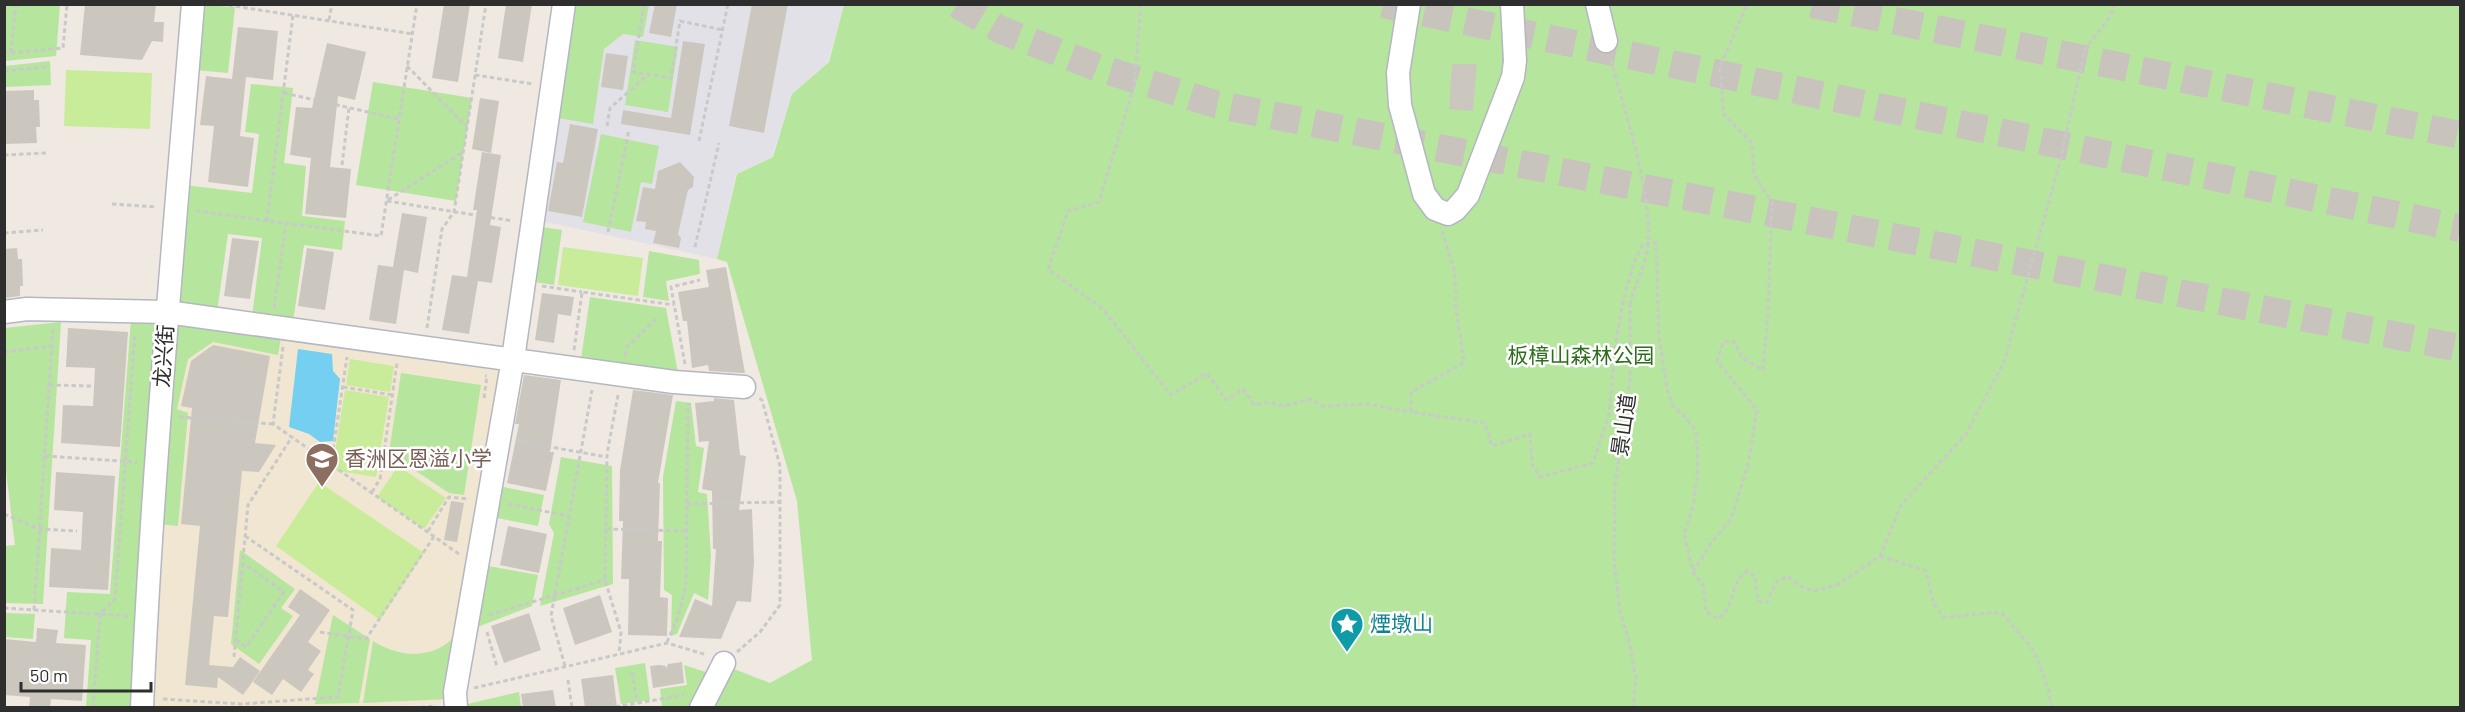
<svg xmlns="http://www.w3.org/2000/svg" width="2465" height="712" viewBox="0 0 2465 712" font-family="Barlow,'Noto Sans SC',sans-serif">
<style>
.industrial{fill:#e3e1e8}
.education{fill:#f0e6d1}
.green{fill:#b6e59e}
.pitch{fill:#c9ec9a}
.water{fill:#75cff0}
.building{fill:#cbc7bf}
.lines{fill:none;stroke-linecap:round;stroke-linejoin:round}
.major-tunnel{stroke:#c8c4bd;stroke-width:28;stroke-dasharray:28 14;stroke-linecap:butt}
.minor-casing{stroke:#b4b7c1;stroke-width:25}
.path{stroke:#c9c9c9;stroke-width:3;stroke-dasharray:4.5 3;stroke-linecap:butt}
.minor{stroke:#fff;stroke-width:22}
.path-bridge{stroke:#c9c9c9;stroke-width:3;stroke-dasharray:4.5 3;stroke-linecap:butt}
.labels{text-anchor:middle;stroke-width:5;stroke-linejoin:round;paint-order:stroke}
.street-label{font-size:21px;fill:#2e2e2e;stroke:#fff}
.park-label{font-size:21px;fill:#2c6e1b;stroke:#fff}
.education-label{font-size:21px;fill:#785e54;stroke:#fff;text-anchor:start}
.culture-label{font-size:21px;fill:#0d838f;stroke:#fff;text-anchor:start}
</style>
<rect width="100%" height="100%" fill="#efe9e1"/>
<!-- industrial -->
<path class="industrial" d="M565,5H844L828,62L792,94L772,157L736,174L717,259L533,219Z"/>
<!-- education -->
<path class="education" d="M168,312L512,360L455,702L360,708H143Z"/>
<!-- green -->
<path class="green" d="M5,4L60,5L56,56L5,61Z
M202,5L235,7L228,73L195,70Z
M569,5H649L643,37L623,34L604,49L593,124L552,117Z
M844,5H2460V707L701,708L724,665L770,683L812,660L797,501L727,262L717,259L737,174L773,157L792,94L829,62Z
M635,40L678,47L668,112L625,105Z
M50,61L51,85L5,87V66Z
M373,82L472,98L456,201L356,185Z
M251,84L293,88L284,163L306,166L302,216L345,221L342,250L304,245L293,322L252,317L262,238L228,234L217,312L174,306L184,185L252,193L259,134L245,132Z
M601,134L659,146L652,184L641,182L631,232L583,222Z
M536,226L562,230L554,285L528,281Z
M649,251L699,260L700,274L666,281L669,301L643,297Z
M590,297L666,308L678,373L581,359Z
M172,316L282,331L278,355L213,342L188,359L177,409L188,413L178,526L157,524Z
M131,319H161L137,707H86L91,640L64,638L67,592L110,594Z
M61,322L43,604L5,603V546L15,545L4,455L5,328Z
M401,373L481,385L464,495L449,493L389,453Z
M676,401L691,403L696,446L704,448L698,492L707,494L711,556L708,600L694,593L677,634L671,636L672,595L664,590L663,477Z
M561,457L612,466L613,584L540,606L554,533L549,524Z
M498,486L544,495L538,526L492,517Z
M240,550L295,589L281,608L293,616L259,664L231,644Z
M483,565L538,575L532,606L472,629Z
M4,613L35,614L33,639L5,637Z
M333,615L370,639L359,703L315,704Z
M459,632L448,699L363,703L373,641C402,659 436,660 459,632Z
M645,663L650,700L621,704L615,668Z
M684,665L715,675L699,707H662L660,689L687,685Z
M519,692L521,707L459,708V706Z"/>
<!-- pitch -->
<path class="pitch" d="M66,70L152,73L150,129L64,126Z
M563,247L643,258L638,296L558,285Z
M350,359L394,366L390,392L346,385Z
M345,390L389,397L376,477L332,470Z
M398,466L446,498L424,529L377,497Z
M319,482L424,553L380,620L276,546Z"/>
<!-- water -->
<path class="water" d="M298,349L332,354L333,371L340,379L333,441L320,442L309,434L289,427Z"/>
<!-- building -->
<path class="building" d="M85,4H156L154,22H164L163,42L152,41L142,60L80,55Z
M444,4H470L458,82L432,78Z
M506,4H532L523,62L498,58Z
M655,4H677L671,37L649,33Z
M752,4H788L764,133L729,126Z
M238,27L278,31L273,80L246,77L240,136L254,138L248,187L208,182L214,126L200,125L206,76L232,79Z
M683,41L705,44L690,135L621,124L623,110L671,118Z
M327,43L366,52L355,100L338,96L330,167L351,169L346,218L305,214L311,158L290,155L296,107L312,108Z
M606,53L628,56L623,90L601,87Z
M1452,64H1477L1473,111L1449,109Z
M34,90V100H39L40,127H36L37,143L4,144V91Z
M480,98L499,101L491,153L472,149Z
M570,124L598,129L582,217L548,211L557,162L563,163Z
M482,152L501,155L490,225L501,227L492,283L478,281L469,334L442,330L452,275L467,277L477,210H473Z
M680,162L694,177L693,187L688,190L678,234L681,238L679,248L653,243L656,231L645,229L646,222L636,221L643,187L655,189L658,171Z
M402,213L427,217L418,273L404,270L396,324L369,320L378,265L393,267Z
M232,238L259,241L250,299L224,296Z
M17,248L18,259H22L23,286H20V296L4,298V249Z
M307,248L334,252L325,310L298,306Z
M726,267L745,373H741L709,371L708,365L692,368L687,321H683L678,292L709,287L706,270Z
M542,293L574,297L571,316L558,314L554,343L535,340Z
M68,328L128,332L120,447L61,443L63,405L93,406L95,368L66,367Z
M213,345L270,356L255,443L276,445L259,472L242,471L228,617L214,616L209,665L233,667L240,657L260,671L243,695L218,677L217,688L185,685L200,526L181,524L192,408L181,406L191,361Z
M524,375L561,380L550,452H554L546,491L507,483L519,424H515Z
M633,390L673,395L658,483H660L658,541H662L660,597L668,598L667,636L628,635L629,579H621L623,521H619L620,470Z
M714,398L734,400L740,455L746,456L739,510L752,509L754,563L751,602L737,601L721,639L679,637L695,599L712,606L716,549H713L712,491L702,489L709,441L699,442L695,403L714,401Z
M56,472L115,476L108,590L49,587L51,548L81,550L83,512L54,510Z
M451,501L464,503L457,542L444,540Z
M508,526L547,534L539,573L500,565Z
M300,589L330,610L308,642L321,651L308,670L314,674L301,692L283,679L272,695L253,682L300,615L288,607Z
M600,595L612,632L575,645L563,608Z
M529,613L541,650L504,663L491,626Z
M37,628L58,630L56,643L86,645L82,701L51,699L50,708H29L30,697L4,695V639L36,642Z
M682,662L684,683L653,688L650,666L659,665L666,666V669L668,664Z
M613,675L617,708H585L581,679Z
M553,690L556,708H523L521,694Z"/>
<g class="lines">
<!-- major-tunnel -->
<path class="major-tunnel" d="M957,4L1001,30L1099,68L1215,104L2460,348
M1383,4L2460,228
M1812,4L2460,135"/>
<!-- minor casing -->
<g class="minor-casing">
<path id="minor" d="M1409,4L1398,73L1400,105L1424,194L1435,209L1448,214L1455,210L1468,195L1513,77L1515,61L1512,4
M1597,4L1606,41
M4,312L27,309L167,312L674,382L744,387
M142,708C152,473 174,239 193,4
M456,708L455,692L513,359L564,4
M701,708L724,663"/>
</g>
<!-- path -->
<path class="path" d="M221,4L413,34
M644,4L633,72L671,78L680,21L723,30
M1141,4L1134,86L1099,202L1068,211L1048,269L1103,309L1171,395L1207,373L1226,400L1243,389L1254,405L1270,402L1283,406L1311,399L1322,406L1367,404L1411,412
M329,20L332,4
M4,53H11L16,4
M11,53L63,48L67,4
M1611,60C1624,110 1652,191 1648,241C1647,262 1636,283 1630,303
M407,66L467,127
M4,71L46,67
M475,75L533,84
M284,93L399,119
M607,126L610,108L649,74
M699,141L728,4
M4,155L46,153
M342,165L349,108
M388,200L463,152
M387,201L513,221
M112,204L157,207
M196,211L381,236L417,4
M267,221L293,15
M1442,231L1455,273L1456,308L1464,363L1411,392V412L1485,423L1492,446L1530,434L1532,464L1540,477L1593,463L1609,414L1616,341L1624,297L1634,262L1643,244L1656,243L1659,337L1667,389L1673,406L1686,418L1696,431L1698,468L1693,507L1684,534L1693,572L1703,585L1706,612L1718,619C1737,606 1727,586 1747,571L1755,576L1758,601L1767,602L1776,582L1788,576L1799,586L1814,591L1839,584L1880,556L1901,505L1966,434L2004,362L2060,161L2085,49L2110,17L2115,4
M608,232L629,130
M4,233L43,230
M695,247L719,143
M542,286L582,292
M274,308L286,224
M427,328L442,229L454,212L486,4
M283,347L273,424L459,554
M574,350L582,292L674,305
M4,352L52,346
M625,356L627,347L656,319
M685,364L671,287L700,280
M49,385L91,386
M343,387L393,395
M618,395L607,454L605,580L621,632L619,654
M484,398L487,376H485
M179,417L273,424
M517,441L607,457
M45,456L137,462
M331,464L347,357
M372,492L380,479L397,363
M508,504L569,516
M687,504L780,502
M4,514L39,529L77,531
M606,529L686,531
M428,531L449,497L469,499
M1880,556L1926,571L1933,603L1943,617C1963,618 1981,611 2002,613L2034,651L2048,688L2052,708
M1693,572L1711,543L1731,519L1748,465L1757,410L1717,361L1723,342L1734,341L1742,358L1763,370L1768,312L1772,202L1754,175L1752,143L1724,115L1720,67L1747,4
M4,608L128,616
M34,610L53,329
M489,615L605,580
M320,632L366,639L435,535
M487,632L497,667
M236,640L246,647L284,592L243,563
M667,642L678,617L686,586L688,403
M737,652L760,632L780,605V466L762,400L758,398
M234,657L248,505L292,437
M565,666L551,616L592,390
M632,672L637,702
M568,680L572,708
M474,688L667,643L707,655
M163,699L241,704L338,697L353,610L245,536
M93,708L100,614L115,599L135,333
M413,708L436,706
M608,708L684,695"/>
<!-- minor -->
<use href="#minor" class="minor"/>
<!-- path-bridge -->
<path class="path-bridge" d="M1630,303V378L1615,487L1614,560L1620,611L1629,642L1636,679L1633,708"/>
</g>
<!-- icons -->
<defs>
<g id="school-pin" transform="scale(1.725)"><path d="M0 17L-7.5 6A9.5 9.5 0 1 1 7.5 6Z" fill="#8d6e63" stroke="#fff"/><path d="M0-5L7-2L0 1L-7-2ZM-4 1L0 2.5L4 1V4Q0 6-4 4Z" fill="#fff"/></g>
<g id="sight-pin" transform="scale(1.725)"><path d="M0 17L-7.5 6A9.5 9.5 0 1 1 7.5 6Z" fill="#0f9aa8" stroke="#fff"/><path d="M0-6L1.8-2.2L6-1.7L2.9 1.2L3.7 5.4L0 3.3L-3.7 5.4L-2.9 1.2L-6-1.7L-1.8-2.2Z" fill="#fff"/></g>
</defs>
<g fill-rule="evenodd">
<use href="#school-pin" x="322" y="459"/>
<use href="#sight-pin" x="1347" y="624"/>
</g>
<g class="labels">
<!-- street labels -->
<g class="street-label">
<text transform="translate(164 356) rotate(-86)" y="7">龙兴街</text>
<text transform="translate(1624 425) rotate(-82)" y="7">景山道</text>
</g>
<!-- park labels -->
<g class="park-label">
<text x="1581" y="363">板樟山森林公园</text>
</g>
<!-- education labels -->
<g class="education-label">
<text x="345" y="466">香洲区恩溢小学</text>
</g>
<!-- culture labels -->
<g class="culture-label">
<text x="1370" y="631">煙墩山</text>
</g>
</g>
<!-- border -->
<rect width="2465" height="712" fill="none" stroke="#2e2e2e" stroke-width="12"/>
<!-- scale -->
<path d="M21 682v9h130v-9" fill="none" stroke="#2e2e2e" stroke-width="3"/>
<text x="30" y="682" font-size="18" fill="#2e2e2e" stroke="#ffffff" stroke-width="4.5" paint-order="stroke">50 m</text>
</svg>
